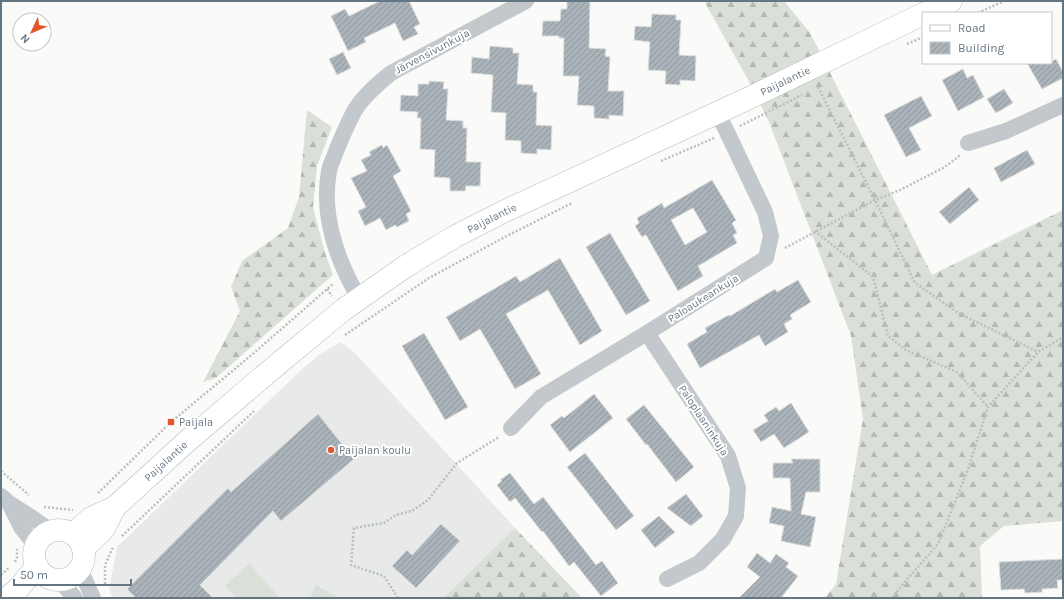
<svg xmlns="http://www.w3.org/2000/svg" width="1064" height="599" viewBox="0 0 1064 599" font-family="Karla,sans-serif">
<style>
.built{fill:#e8e9e9}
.forest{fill:url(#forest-firs)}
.garden{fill:#dadfd7}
.building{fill:url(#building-hatch);stroke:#dcdcda;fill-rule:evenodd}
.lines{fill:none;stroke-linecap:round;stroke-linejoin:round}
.secondary-casing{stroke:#b3babf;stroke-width:23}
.path{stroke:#bbbfc2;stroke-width:2.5;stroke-dasharray:2 2;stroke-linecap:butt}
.street{stroke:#c3c8cc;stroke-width:16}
.secondary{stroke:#fff;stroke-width:22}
.poi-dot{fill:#e4572e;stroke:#fff;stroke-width:1.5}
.labels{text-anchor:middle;stroke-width:4;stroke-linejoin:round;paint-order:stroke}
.street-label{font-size:11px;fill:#657683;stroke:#fff}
.poi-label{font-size:11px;fill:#657683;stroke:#fff;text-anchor:start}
</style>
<defs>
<pattern id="forest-firs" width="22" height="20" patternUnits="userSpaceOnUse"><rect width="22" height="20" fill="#dadfd7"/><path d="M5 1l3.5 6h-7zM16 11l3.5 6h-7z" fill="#b4b9b4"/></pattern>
<pattern id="building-hatch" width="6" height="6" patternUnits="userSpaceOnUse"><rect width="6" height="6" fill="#aab3b9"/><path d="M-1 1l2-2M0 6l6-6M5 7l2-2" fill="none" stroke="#8e969c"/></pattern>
</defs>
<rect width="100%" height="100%" fill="#fafaf8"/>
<!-- built -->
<path class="built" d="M341,342L355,353L515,528L443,598H114L109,590L117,547L300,371L320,354Z"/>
<!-- forest -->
<path class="forest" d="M704,1H784L810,33L932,275L1063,210V521L1004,526L980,546L982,598H825L836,584L863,419L851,336L769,122L747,78Z
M307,110L332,127L317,166L313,208L325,253L333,275L216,378L203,382L240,311L231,287L242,261L288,228L299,197Z
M515,528L582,598H443Z"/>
<!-- garden -->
<path class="garden" d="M249,564L280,598H237L225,586Z
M316,585L339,598H310Z"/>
<!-- building -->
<path class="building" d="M380,1H409L420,24L414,27L418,34L403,41L395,23L364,38L366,42L348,51L331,16L345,9L349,16Z
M567,1H590L589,48L606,49L605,56L610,57L608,91H624L623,116L609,115V119L594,118V106L577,105L579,76H563L564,38H559V36H542L543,21H560L561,9H567Z
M652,14L676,15V20H681L679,55L696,56L695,81L680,80V85L665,84L666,71L648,70L650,42L634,40L635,26L651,27Z
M490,46L513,48V53H519L517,84L533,85V92H537L536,125L552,126L551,150L537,149V154L521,153V141L505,140L506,113L491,112L493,75L471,73L472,57L489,59Z
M343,52L351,68L337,75L329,59Z
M1056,59L1063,72V78L1042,89L1027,63H1051V62Z
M963,69L967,78L973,75L984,97L958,111L942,80Z
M429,81L444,82L443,89H448L446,120L463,121V128H467L466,162H481L480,186H466L465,191H450V178L434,177L435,150L420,149L421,118H417L418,112L400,111L401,95L418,96V84H429Z
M1004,89L1013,103L996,113L987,99Z
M921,96L932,116L909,128L921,150L906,157L884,115Z
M382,145L383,148L387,145L401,171L393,176L411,211L406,214L409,221L397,227L395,225L386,230L380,218L365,226L358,211L366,207L351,178L367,171L361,160L371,155L369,152Z
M1027,150L1035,164L1001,182L994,168Z
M712,180L736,220L732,223L737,233L733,235L737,243L698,266L703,276L678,291L646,235L642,237L635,226L639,223L637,218L662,203L664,208ZM693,208L707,232L685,245L671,220Z
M969,187L979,200L950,224L939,212Z
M610,233L650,301L626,315L586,247Z
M560,258L602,331L580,345L548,290L506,314L541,374L515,389L480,329L460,341L446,317L516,276L520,282Z
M798,280L811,302L790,315L792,319L784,324L788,332L765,346L759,335L700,368L687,344L707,332L705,328L729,315L730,316L775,289L777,292Z
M424,333L468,407L445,420L402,346Z
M594,394L613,418L570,452L550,425L562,416L564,418Z
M791,403L809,432L784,448L774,434L761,442L753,430L768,421L764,415L776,407L779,411Z
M644,405L694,467L676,482L647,444L646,445L626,419Z
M318,414L354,459L281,521L273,511L267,517L200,585L213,598H136L127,589L228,488L231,492Z
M585,453L634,516L616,530L586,491L567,467Z
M791,459H820V492H806L801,514L816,517L810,547L781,541L784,526L769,523L772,507L791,511L790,478H773V463H793Z
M510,473L534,504L543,497L596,565L602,561L618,583L601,596L574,562L569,566L543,531L542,532L515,498L510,502L497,485L502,481L500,480Z
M686,494L703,516L691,526L667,508Z
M659,516L675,532L655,548L641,530Z
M441,524L460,541L416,588L392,566L407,550L412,555Z
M757,553L770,563L776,554L789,563L786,567L798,576L781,598H739L760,577L747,567Z
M1063,559V580H1057L1058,588L1042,589V592L1025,593L1024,589L1001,590L999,562Z"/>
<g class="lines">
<!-- secondary casing -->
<g class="secondary-casing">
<g id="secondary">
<path d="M926,13L951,1"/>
<circle cx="59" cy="555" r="25"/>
<path id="s1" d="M73,534L91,518L115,507L184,444L266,374L343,310L406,266L454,237L505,211L747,99L923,14"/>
<path d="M83,549L103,530L115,507"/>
<path d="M7,598L18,589L37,566"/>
</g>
</g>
<!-- path -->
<path class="path" d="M978,13L1004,1
M907,44L923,37
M818,87L875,200L915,283L960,314L1038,352
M740,126L802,95
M661,161L714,138
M815,231L873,277L888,336L906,350L957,372L988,407
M785,248L875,200L900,190L943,168L957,158L960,155
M327,289L332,296
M345,335L429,278L503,238L572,203
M1,471L29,495
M98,493L171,422L254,353L334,283
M44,507L73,510
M122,536L254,411
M15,562L17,557V549
M1,575L10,567
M105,584V565L113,547
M398,598L384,576L351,565L354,528L384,523L396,515L412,511L428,500L457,463L499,437
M892,598L903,584L938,544L967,472L988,407L1038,352L1063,337"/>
<!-- street -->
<path class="street" d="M968,143L1006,131L1063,105
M359,298C337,261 321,215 329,171C330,165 333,160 335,154C341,139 347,124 355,110C363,96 379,83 391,73L526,1
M647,333L728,456L738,488L736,516L723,539L699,563L667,579
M511,428L541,397L647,333L766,258L771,236L765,212L727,132L717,112
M1,496L9,503L31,517L51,531
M9,503L21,527L36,546
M80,569L93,598
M59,580L75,598"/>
<!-- secondary -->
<use href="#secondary" class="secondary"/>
</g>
<!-- markers -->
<g class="poi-dot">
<rect x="167" y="418" width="8" height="8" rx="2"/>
<circle cx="331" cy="450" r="4"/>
</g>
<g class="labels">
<!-- street labels -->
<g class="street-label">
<text transform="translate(432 51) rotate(-28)" y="4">Järvensivunkuja</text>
<text dy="4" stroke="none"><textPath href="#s1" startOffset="851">Paijalantie</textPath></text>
<text dy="4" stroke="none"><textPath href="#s1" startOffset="527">Paijalantie</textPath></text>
<text transform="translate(703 298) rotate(-32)" y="4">Paloaukeankuja</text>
<text transform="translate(704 420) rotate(57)" y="4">Paloplaaninkuja</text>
<text dy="4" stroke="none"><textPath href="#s1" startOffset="119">Paijalantie</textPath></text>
</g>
<!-- poi labels -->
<g class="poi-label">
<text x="179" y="426">Paijala</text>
<text x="339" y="454">Paijalan koulu</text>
</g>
</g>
<!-- border -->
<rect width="1064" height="599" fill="none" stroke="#657683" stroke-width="4"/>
<!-- legend -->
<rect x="922" y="12" width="130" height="52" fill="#ffffff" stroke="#c1c8cd"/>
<rect x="930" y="25" width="20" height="6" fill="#ffffff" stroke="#c1c8cd"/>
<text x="958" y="32" font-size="12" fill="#657683">Road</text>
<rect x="930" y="42" width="20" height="12" fill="url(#building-hatch)" stroke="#c1c8cd"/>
<text x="958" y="52" font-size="12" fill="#657683">Building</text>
<!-- north arrow -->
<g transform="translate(32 32) rotate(226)"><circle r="19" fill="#ffffff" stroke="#c1c8cd"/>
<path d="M0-3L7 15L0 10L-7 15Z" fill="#e4572e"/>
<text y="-6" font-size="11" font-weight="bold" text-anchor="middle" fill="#657683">N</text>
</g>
<!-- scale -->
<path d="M14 579v6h117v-6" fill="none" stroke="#657683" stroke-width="2"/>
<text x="20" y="579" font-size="12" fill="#657683" stroke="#ffffff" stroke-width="3" paint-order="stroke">50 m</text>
</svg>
